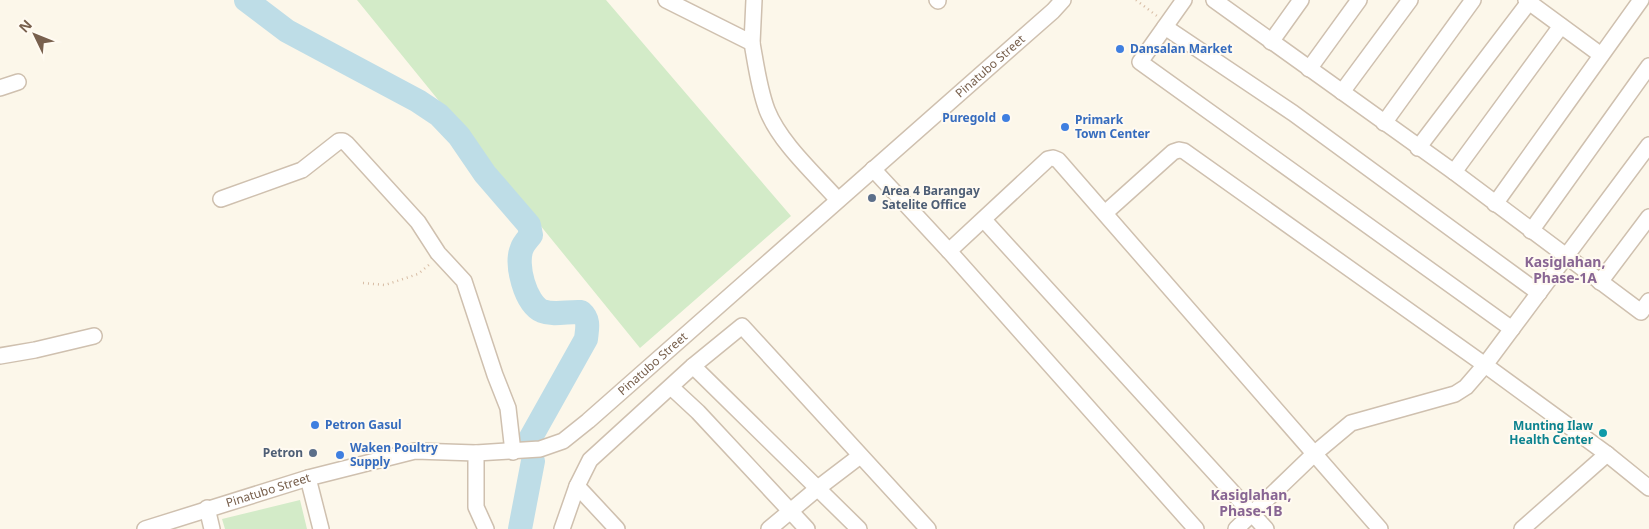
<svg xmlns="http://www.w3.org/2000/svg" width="1649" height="529" viewBox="0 0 1649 529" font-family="'Noto Sans',sans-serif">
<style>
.green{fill:#d3ebc8}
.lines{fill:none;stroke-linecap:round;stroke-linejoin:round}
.river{stroke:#bedde7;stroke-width:24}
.minor-casing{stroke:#cfc0af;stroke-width:18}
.path{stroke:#d7bca4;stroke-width:2.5;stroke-dasharray:1 4;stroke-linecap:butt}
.minor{stroke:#fff;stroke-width:15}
.shop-dot{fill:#3f7fe0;stroke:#fffaf1;stroke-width:2}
.service-dot{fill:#5c6f8a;stroke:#fffaf1;stroke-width:2}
.culture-dot{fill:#0f9aa8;stroke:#fffaf1;stroke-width:2}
.labels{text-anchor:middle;stroke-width:4;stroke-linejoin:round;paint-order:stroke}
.shop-label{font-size:12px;font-weight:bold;fill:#366cbe;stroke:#fffaf1;text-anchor:start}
.street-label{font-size:12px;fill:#78604d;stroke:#fffaf1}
.service-label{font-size:12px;font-weight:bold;fill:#4e5e75;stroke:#fffaf1;text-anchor:start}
.culture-label{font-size:12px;font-weight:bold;fill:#0d838f;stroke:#fffaf1;text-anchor:end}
.neighbourhood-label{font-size:14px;font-weight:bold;fill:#886593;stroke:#fffaf1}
</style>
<rect width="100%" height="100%" fill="#fcf7ea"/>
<!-- green -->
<path class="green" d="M357,0H606L791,216L640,348Z
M300,500L307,529H225L222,519Z"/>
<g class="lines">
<!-- river -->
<path class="river" d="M246,0L287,31L418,101L439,115L459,136L485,174L529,225L531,235C528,239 524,243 522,248C515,264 525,303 542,311C555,316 568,311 581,312C590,320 587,329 586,339L530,439
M520,529L533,461"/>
<!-- minor casing -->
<g class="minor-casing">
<g id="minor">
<path d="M666,0L752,43C756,65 759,89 767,110C780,143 815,174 838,200"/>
<path d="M937,0L938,1"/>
<path d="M1184,0L1140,62L1512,329"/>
<path d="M1214,0L1454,172L1641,312L1649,301"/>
<path d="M1526,0L1601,55"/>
<path d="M1165,27L1293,113L1539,293"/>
<path d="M1271,42L1301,0"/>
<path d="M752,43L754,0"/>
<path d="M1309,69L1359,0"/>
<path d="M0,88L18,82"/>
<path d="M1342,92L1410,0"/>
<path d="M1384,123L1473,0"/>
<path d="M1418,148L1529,2"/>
<path d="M873,169L949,251L1196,529"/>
<path d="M1454,172L1561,26"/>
<path d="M221,199L302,170L339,141H343L347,144L418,222L438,253L464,281L495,375L508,408L513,452"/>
<path d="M1495,204L1641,0"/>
<path d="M1105,213L1173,152L1179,150L1184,151L1485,365L1607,454L1649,488"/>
<path d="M984,220L1266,529"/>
<path d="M1531,231L1649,66"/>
<path d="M949,251L1048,159L1053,158L1058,160L1380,529"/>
<path d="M1600,282L1649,217"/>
<path d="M0,356L35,350L94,336"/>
<path d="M693,366L859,529"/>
<path d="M671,387L698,412L807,529"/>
<path d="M476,453V507L486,529"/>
<path d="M308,478L321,529"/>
<path d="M577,486L617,529"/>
<path d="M207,508L212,529"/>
<path id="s1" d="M145,529L308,478L415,451L476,453L540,449L563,441L588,421L1053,11L1063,0"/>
<path d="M562,529L577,486L590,460L693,366L742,326L928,529"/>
<path d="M769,529L818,488L860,456"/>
<path d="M1236,529L1314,454L1351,423L1455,394L1466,387L1485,365L1649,145"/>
<path d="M1522,529L1607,454"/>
</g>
</g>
<!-- path -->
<path class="path" d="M1136,0L1157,16
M363,283L385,285L418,274L430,264"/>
<!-- minor -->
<use href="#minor" class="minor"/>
</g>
<!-- markers -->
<g class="shop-dot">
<circle cx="1120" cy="49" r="5"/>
<circle cx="1006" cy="118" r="5"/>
<circle cx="1065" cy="127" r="5"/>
<circle cx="315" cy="425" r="5"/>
<circle cx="340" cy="455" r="5"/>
</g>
<g class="service-dot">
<circle cx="872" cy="198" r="5"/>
<circle cx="313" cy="453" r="5"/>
</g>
<circle class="culture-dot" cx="1603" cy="433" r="5"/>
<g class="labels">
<!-- shop labels -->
<g class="shop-label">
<text x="1130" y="53">Dansalan Market</text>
<text x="996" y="122" text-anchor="end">Puregold</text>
<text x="1075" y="124">Primark<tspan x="1075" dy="14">Town Center</tspan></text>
<text x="325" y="429">Petron Gasul</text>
<text x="350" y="452">Waken Poultry<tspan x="350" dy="14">Supply</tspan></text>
</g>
<!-- street labels -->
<g class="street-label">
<text dy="4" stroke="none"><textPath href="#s1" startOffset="999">Pinatubo Street</textPath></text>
<text dy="4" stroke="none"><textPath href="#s1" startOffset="549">Pinatubo Street</textPath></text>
<text dy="4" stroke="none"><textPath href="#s1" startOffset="129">Pinatubo Street</textPath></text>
</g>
<!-- service labels -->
<g class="service-label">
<text x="882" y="195">Area 4 Barangay<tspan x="882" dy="14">Satelite Office</tspan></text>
<text x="303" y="457" text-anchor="end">Petron</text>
</g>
<!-- culture labels -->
<g class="culture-label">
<text x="1593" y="430">Munting Ilaw<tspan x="1593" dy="14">Health Center</tspan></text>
</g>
<!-- neighbourhood labels -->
<g class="neighbourhood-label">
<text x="1565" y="267">Kasiglahan,<tspan x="1565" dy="16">Phase-1A</tspan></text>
<text x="1251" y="500">Kasiglahan,<tspan x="1251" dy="16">Phase-1B</tspan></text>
</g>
</g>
<!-- north arrow -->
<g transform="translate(35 35) rotate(313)" stroke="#fffaf1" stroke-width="4" paint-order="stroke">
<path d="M0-4L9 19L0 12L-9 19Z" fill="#78604d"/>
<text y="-8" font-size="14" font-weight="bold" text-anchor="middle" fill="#78604d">N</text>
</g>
</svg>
